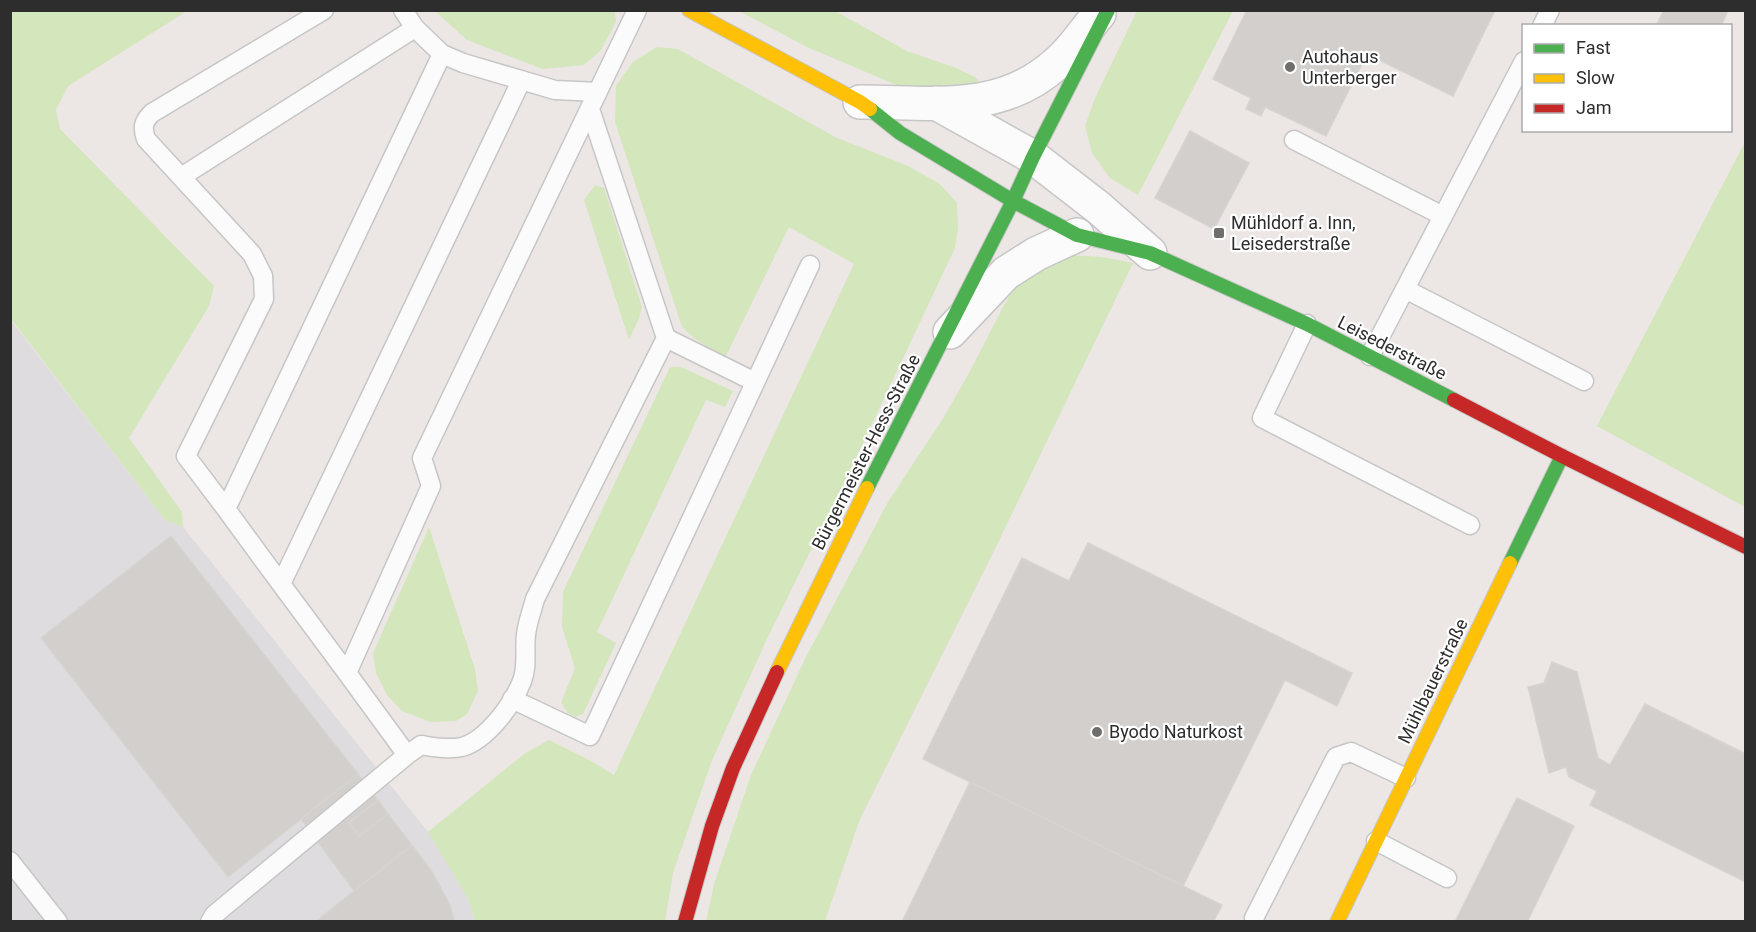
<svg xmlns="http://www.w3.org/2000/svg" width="1756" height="932" viewBox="0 0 1756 932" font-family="Roboto,sans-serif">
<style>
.industrial{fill:#dfdcdf}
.green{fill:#d3e6bc}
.building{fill:#d3cfcd;stroke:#d7d3d0;stroke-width:1.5}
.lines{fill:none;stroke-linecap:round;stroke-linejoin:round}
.lane-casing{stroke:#c7c6c6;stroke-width:21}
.street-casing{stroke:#c7c6c6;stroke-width:36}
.fast-casing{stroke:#c7c6c6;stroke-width:16}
.slow-casing{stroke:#c7c6c6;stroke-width:16}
.jam-casing{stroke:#c7c6c6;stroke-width:16}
.lane{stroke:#fcfbfb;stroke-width:18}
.street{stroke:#fcfbfb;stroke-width:33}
.fast{stroke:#4caf50;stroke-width:14}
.slow{stroke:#ffc107;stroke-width:14}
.jam{stroke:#c62828;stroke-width:14}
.poi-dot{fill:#706e6d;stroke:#fff;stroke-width:2}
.labels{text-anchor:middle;stroke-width:4.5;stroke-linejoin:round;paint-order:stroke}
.poi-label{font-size:18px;fill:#2d2d2d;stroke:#fff;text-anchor:start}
.street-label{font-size:18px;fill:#2d2d2d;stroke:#fff}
</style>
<rect width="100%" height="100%" fill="#ece7e4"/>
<!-- industrial -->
<path class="industrial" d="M10,319L165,520L183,527L433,838L468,899L475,921H11Z"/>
<!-- green -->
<path class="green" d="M11,10L187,11L68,86L56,110L60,129L214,286L209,306L129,438L182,512L183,527L165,520L11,319Z
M435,11H615L616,22L601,50L584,65L543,69L467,40Z
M739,11H835L907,51L956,68L975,77L984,87L906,89L807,47Z
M1137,11H1233L1138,195L1110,178L1092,153L1085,126L1095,98Z
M657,47L678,49L835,137L908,166L940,184L957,203L958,229L955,248L845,481L766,641L712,760L673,873L665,921H475L468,899L428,832L524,754L549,740L591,761L614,775L854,264L789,227L725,358L694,338L682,327L615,122L616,86L633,62Z
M1745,142V507L1597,426Z
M595,185L604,188L642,307L639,318L629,340L584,200Z
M1068,255L1102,257L1133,263L992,555L860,819L825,921L706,922L714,884L751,775L805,659L888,502L942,420L968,375L1003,307L1016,285L1030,271Z
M670,367H681L733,391L725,407L706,400L597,632L616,643L583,714L575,717L568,713L561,703L575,668L562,627L563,592Z
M429,527L475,669L478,691L467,714L456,721L431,722L402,711L387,695L376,673L373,653Z"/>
<!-- building -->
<path class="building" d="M1247,10H1495L1453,96L1367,54L1326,136L1265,107L1261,116L1246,109L1251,98L1213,79Z
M1664,10H1728L1721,26H1656Z
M1190,131L1249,163L1214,229L1155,198Z
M171,536L358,774L228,877L41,638Z
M1088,543L1352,673L1337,706L1285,680L1183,886L923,759L1022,558L1069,581Z
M1552,662L1577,672L1598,758L1610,765L1645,704L1746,754V882L1590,805L1597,791L1569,777L1566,767L1549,773L1528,687L1544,683Z
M358,774L378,800L349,823L359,836L388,814L412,845L354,891L301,819Z
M970,782L1222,905L1213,922H902Z
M1517,798L1574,826L1527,922H1455Z
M378,800L388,814L359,836L349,823Z
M412,845L431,870L449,903L455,922H315Z"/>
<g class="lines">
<!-- lane casing -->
<g class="lane-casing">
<path id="lane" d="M403,10L415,28L442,54L463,63L555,90L598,92
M1542,26L1550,10
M1294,140L1443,216
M181,177L415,28
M1405,289L1584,381
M1307,324L1262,418L1470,525
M666,338L755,382
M1370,356L1524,61
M226,509L186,456L264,299L263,276L252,254L146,139C142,127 143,122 152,113L324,10
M281,584L226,509L442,54
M347,673L281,584L521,81
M512,699L590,736L810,265
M407,755L421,745C434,747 448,750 462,747C487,740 513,704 522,681C528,666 524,650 526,635C527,623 532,611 535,599L666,338L590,109
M1376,841L1447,878
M10,861L58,922
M210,922L214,915L407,755L347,673L431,486L422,458L637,10
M1255,922L1254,918L1336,757L1351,752L1406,778"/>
</g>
<!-- street casing -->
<g class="street-casing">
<path id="street" d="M860,102C931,102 1000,115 1057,63C1073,50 1085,30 1099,14
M936,103L1033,157L1099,208L1150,253
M950,332L1006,273L1036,254L1077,235"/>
</g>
<!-- fast casing -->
<g class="fast-casing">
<path id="fast" d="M870,109L900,133L1013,201L1077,235L1150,253L1307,324L1454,400
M867,488L1013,201L1033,157L1108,10
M1510,563L1562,456"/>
</g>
<!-- slow casing -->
<g class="slow-casing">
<path id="slow" d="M689,10L860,102L870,109
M777,672L867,488
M1337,922L1510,563"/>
</g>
<!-- jam casing -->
<g class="jam-casing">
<path id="jam" d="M1454,400L1562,456L1746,547
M685,922L712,826L733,768L777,672"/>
</g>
<!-- lane -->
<use href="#lane" class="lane"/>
<!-- street -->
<use href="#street" class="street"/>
<!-- fast -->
<use href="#fast" class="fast"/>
<!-- slow -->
<use href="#slow" class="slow"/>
<!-- jam -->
<use href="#jam" class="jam"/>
</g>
<!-- markers -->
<g class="poi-dot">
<circle cx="1290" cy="67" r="6"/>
<rect x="1213" y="227" width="12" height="12" rx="3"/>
<circle cx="1097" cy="732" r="6"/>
</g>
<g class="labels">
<!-- poi labels -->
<g class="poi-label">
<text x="1302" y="63">Autohaus<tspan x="1302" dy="21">Unterberger</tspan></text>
<text x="1231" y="229">Mühldorf a. Inn,<tspan x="1231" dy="21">Leisederstraße</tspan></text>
<text x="1109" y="738">Byodo Naturkost</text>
</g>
<!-- street labels -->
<g class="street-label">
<text transform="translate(1392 348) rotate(27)" y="6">Leisederstraße</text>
<text transform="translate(866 452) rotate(-63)" y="6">Bürgermeister-Hess-Straße</text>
<text transform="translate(1433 681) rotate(-64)" y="6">Mühlbauerstraße</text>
</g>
</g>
<!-- border -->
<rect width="1756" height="932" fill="none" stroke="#2d2d2d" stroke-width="24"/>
<!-- legend -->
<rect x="1522" y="24" width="210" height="108" fill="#ffffff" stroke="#ababab" stroke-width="1.5"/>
<rect x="1534" y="44" width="30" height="9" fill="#4caf50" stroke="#ababab" stroke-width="1.5"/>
<text x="1576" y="54" font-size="18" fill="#2d2d2d">Fast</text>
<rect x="1534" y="74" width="30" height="9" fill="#ffc107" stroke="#ababab" stroke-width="1.5"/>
<text x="1576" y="84" font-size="18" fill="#2d2d2d">Slow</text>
<rect x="1534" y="104" width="30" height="9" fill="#c62828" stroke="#ababab" stroke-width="1.5"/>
<text x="1576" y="114" font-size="18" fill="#2d2d2d">Jam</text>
</svg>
